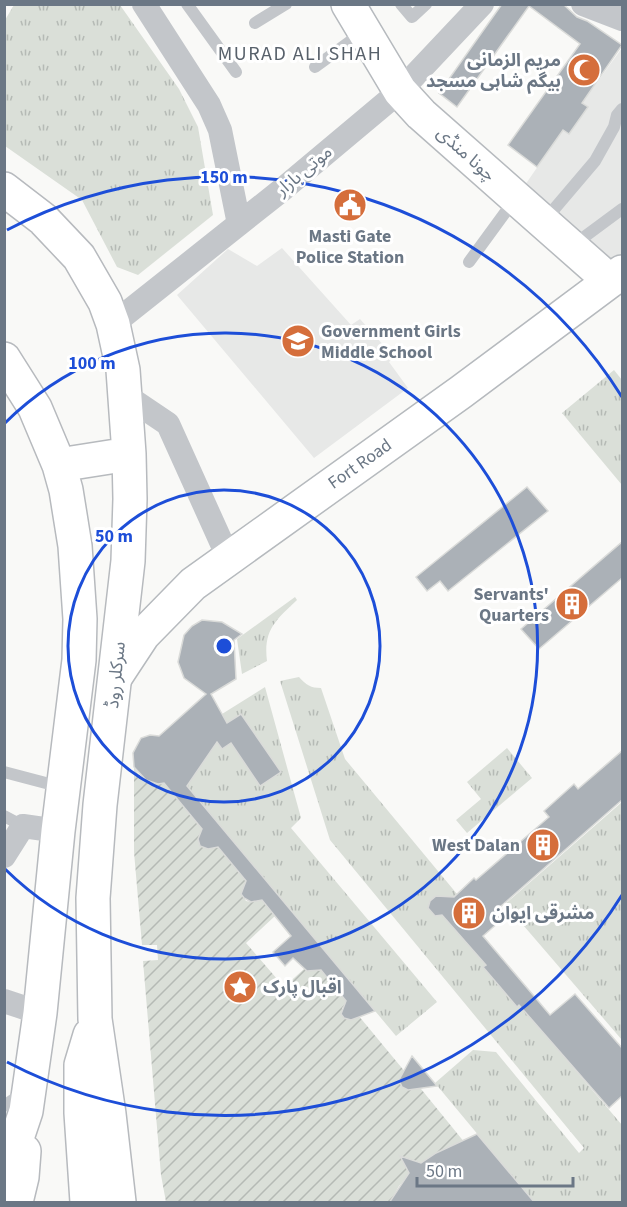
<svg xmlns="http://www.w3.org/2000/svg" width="627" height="1207" viewBox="0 0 627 1207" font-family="'Source Sans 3','Noto Sans Arabic',sans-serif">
<defs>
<pattern id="grass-tufts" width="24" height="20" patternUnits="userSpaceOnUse" patternTransform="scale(1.5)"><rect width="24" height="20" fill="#dadfd8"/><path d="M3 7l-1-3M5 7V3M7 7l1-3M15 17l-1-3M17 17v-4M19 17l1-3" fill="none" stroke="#b5bab5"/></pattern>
<pattern id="garden-furrows" width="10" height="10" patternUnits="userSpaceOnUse" patternTransform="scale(1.5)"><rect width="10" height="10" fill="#dadfd8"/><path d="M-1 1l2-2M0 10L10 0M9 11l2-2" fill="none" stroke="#b5bab5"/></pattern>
</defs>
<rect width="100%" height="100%" fill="#f9f9f7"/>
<path fill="#e7e8e7" d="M 622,48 L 622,272 L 516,198 L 563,130 L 569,134 L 588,107 L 582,103 Z
M 282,248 L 351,325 L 360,319 L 394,357 L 389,362 L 408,388 L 314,458 L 177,295 L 228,249 L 257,266 Z"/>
<path fill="url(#grass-tufts)" d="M 14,5 L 120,5 L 179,89 L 198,127 L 213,215 L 138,275 L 117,267 L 82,200 L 5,146 L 5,20 Z
M 614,370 L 622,380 L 622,485 L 562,413 Z
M 295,597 L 297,600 C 276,620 263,630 267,661 L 242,674 L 237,639 Z
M 299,677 C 306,685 311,688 321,688 L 345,759 L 457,894 L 448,901 L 444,896 L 436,896 L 430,901 L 428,908 L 443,915 L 486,965 L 484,968 L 517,1007 L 520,1005 L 622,1125 L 622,1202 L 534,1202 L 435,1083 L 473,1050 L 496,1052 L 579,1153 L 584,1148 L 330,840 L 280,681 Z
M 265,687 L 301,818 L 291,828 L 437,1002 L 396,1036 L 177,774 L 173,757 L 222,714 Z
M 507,748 L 532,778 L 467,833 L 456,820 L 481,799 L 467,782 Z
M 622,802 L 622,1040 L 505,904 Z"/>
<path fill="url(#garden-furrows)" d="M 134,767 C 140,779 151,785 164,783 L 204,832 L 198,839 L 200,846 L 208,849 L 215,843 L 249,885 L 242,895 L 246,901 L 251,902 L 259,896 L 275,916 L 246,943 L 284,987 L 304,969 L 311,971 L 317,965 L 348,1003 L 342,1008 L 344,1018 L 351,1020 L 358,1015 L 406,1073 L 400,1079 L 402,1087 L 412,1089 L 417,1084 L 465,1143 L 436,1153 L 419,1164 L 413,1160 L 409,1161 L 406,1168 L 410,1173 L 399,1186 L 390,1202 L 166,1202 L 161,1175 L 143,961 L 158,960 L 157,945 L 142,945 L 134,852 Z"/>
<path fill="#abb1b7" stroke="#dadbd9" stroke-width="1.5" d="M 502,4 L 563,4 L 577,17 L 587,21 L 622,45 L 582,103 L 588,107 L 569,134 L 563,130 L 537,167 L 508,145 L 580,44 L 529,6 L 457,107 L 439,93 Z
M 527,487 L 548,511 L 448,591 L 440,581 L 427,591 L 416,577 Z
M 622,542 L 622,578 L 539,649 L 521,629 Z
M 202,620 L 222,622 L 242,634 L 234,640 L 236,679 L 211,694 L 227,723 L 241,714 L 281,772 L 260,786 L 231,743 L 222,749 L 217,742 L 187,786 L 375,1011 L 351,1020 L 344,1018 L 341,1014 L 346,1001 L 321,970 L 307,971 L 293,958 L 285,966 L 273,952 L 291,936 L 262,900 L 251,902 L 244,898 L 241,894 L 246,881 L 218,847 L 208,849 L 200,846 L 198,839 L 202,829 L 164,783 L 158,784 L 146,780 L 134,767 L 133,753 L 141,738 L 150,735 L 159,736 L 206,694 L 184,678 L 178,662 L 184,635 L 192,626 Z
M 622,751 L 622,800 L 500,907 L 507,915 L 483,936 L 550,1015 L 575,994 L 622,1048 L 622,1096 L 609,1108 L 519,1005 L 517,1007 L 483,967 L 486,965 L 442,915 L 435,916 L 428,908 L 430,901 L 436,896 L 454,897 L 474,878 L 476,880 L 549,817 L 544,811 L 574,784 L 578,789 Z
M 412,1056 L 437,1086 L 408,1090 L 402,1087 L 399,1080 Z
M 477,1134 L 535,1203 L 389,1203 L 409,1173 L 400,1156 L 421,1163 L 436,1153 Z"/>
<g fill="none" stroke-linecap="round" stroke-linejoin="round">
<defs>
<path id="secondary" d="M 348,4 L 400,91 L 421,114 L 610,281
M 116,676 L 143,635 L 193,584 L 461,392 L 622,272"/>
<path id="primary" d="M 4,189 L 43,219 L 79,257 L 105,302 L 113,324 L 123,370 L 129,454 L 130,499 L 128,561 L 100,805 L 93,898 L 95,1019 L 109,1114 L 119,1202
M 4,359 L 35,408 L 59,465 L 66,490 L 75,546 L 80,619 L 79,660 L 58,831 L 40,1013 L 26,1111 L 4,1177
M 59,465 L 129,454
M 16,1202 L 22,1177 L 24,1151
M 87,1202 L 81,1113 L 81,1065 L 90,1035"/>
</defs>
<use href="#secondary" stroke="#b6babe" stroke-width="36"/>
<use href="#primary" stroke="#b7babe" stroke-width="36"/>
<path stroke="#c3c6ca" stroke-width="12" d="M 187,4 L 236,72
M 401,4 L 412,17 L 426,4
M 255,23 L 286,4
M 315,67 L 363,32
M 544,221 L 595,161 L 614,127 L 617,115 L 622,109
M 572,246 L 622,209
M 469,262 L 515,199
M 4,772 L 61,787
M 4,816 L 23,826
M 4,1106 L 23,1093"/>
<path stroke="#c3c6ca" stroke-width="24" d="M 144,4 L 209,105 L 220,130 L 239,224
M 583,4 L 622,19
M 113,324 L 283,189 L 400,91 L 482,4
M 125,395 L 168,424 L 228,557
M 4,856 L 23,826 L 58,831
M 4,1001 L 40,1013"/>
<use href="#secondary" stroke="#fff" stroke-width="33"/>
<use href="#primary" stroke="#fff" stroke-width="33"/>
</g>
<g fill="none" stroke="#1d4ed8" stroke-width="3">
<circle cx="224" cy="646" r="156"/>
<path d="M5 423A313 313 0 1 1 5 869"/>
<path d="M622 895A469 469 0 0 1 7 1062M7 230A469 469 0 0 1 622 397"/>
</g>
<defs>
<symbol id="mosque-disc" viewBox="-11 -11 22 22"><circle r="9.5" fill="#d56e3b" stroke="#fff"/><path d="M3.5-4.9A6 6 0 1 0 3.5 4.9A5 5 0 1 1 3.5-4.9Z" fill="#fff"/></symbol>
<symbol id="civic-disc" viewBox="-11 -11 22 22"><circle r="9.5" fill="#d56e3b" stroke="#fff"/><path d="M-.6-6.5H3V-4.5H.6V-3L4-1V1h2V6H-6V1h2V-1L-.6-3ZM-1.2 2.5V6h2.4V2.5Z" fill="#fff"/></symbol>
<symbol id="school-disc" viewBox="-11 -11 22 22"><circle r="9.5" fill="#d56e3b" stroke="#fff"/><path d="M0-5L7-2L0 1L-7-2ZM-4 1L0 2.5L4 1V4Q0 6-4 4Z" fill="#fff"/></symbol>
<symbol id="building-disc" viewBox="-11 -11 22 22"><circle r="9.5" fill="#d56e3b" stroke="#fff"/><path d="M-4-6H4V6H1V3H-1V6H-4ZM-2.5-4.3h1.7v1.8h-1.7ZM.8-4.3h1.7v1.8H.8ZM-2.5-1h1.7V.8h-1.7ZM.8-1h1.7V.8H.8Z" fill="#fff"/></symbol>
<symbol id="sight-disc" viewBox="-11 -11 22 22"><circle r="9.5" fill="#d56e3b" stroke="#fff"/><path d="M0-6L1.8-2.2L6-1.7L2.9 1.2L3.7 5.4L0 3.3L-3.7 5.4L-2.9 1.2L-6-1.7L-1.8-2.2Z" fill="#fff"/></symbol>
</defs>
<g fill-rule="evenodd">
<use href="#mosque-disc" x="565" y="51" width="38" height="38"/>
<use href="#civic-disc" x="331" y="186" width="38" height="38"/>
<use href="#school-disc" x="279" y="322" width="38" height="38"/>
<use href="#building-disc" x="553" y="585" width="38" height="38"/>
<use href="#building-disc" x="524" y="826" width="38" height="38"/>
<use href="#building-disc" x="450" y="894" width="38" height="38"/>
<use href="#sight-disc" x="221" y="968" width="38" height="38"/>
</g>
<g text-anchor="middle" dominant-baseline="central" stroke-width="6" stroke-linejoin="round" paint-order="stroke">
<g font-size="18" font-weight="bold" fill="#6b7785" stroke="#fff" text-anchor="end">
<text x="561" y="60">مریم الزمانی<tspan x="561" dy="21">بیگم شاہی مسجد</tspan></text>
<text x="350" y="236" text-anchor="middle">Masti Gate<tspan x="350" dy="21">Police Station</tspan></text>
<text x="321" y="331" text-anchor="start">Government Girls<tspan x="321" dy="21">Middle School</tspan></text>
<text x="549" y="594">Servants'<tspan x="549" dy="21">Quarters</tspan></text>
<text x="520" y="845">West Dalan</text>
<text x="492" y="913" text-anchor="start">مشرقی ایوان</text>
<text x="263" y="987" text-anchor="start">اقبال پارک</text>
</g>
<g font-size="18" fill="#6b7785" stroke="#fff">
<text transform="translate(466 154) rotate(42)">چونا منڈی</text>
<text transform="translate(304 171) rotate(-40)">موتی بازار</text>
<text transform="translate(360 464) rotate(-35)">Fort Road</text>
<text transform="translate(116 675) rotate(-84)">سرکلر روڈ</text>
</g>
<g font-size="20" letter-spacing="1.5" fill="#58616b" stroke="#fff">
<text x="300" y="54">MURAD ALI SHAH</text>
</g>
</g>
<circle cx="224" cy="646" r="9" fill="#1d4ed8" stroke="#fff" stroke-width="3"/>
<g font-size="18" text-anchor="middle" font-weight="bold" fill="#1d4ed8" stroke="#fff" stroke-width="6" stroke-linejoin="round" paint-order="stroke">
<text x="224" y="183">150 m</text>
<text x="92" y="369">100 m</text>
<text x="114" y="542">50 m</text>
</g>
<rect width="627" height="1207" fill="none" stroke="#6b7785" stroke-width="12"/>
<path d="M417 1177v9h156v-9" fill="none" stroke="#6b7785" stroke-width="3"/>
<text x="426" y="1177" font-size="18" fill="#6b7785" stroke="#ffffff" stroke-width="4.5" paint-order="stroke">50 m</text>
</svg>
